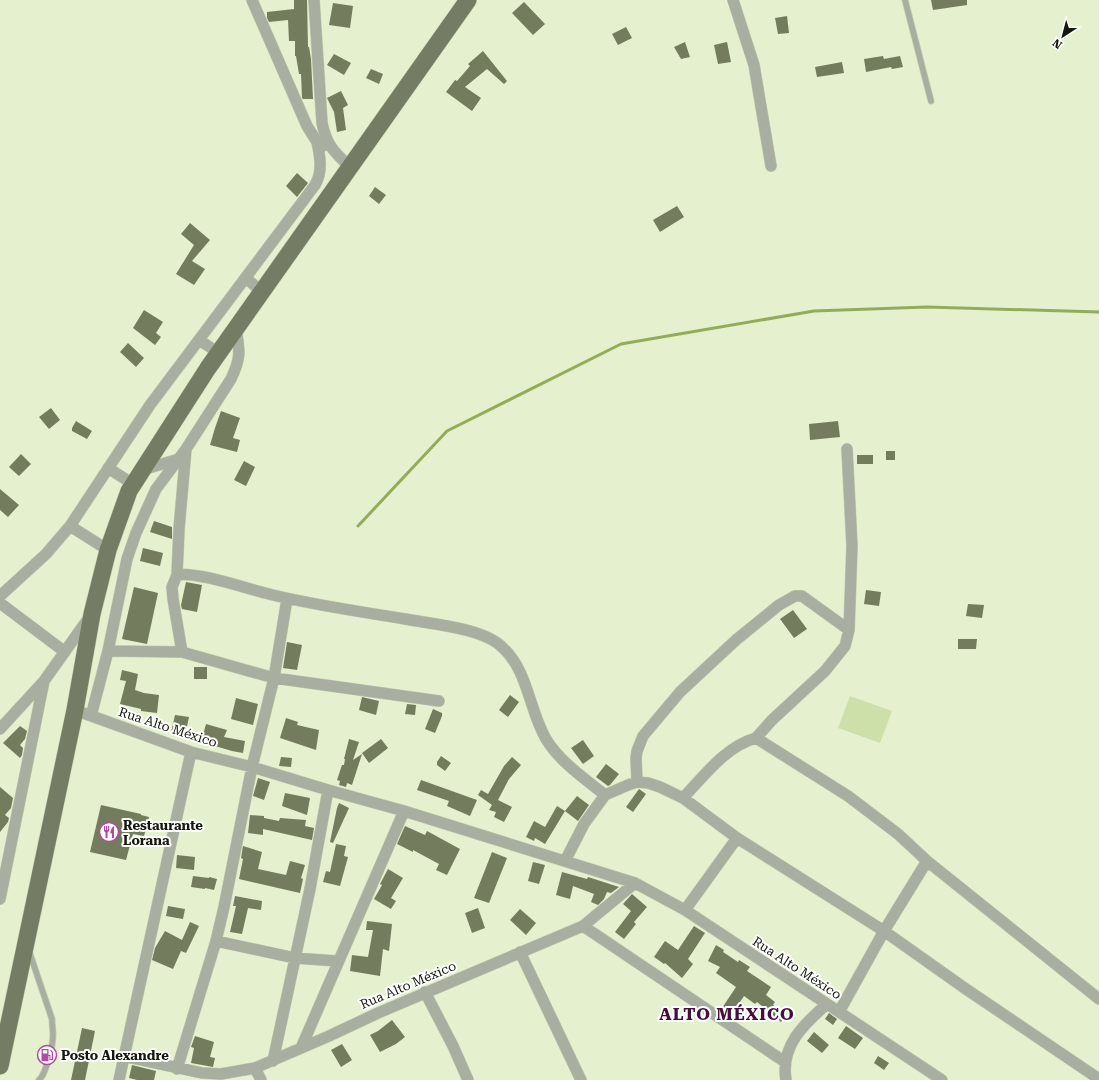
<svg xmlns="http://www.w3.org/2000/svg" width="1099" height="1080" viewBox="0 0 1099 1080" font-family="'Roboto Serif',serif">
<rect width="100%" height="100%" fill="#e4f0ce"/>
<path fill="#cee0aa" d="M 850,696 L 892,711 L 880,743 L 838,728 Z"/>
<g fill="none" stroke-linecap="round" stroke-linejoin="round">
<path stroke="#93ac58" stroke-width="3" d="M 358,526 L 447,431 L 621,344 L 814,311 L 927,307 L 1099,312"/>
</g>
<path fill="#737d5e" d="M 294,0 L 307,0 L 308,47 L 309,47 L 311,59 L 313,99 L 303,99 L 302,98 L 301,74 L 299,74 L 296,56 L 295,56 L 295,41 L 289,41 L 288,20 L 269,22 L 267,18 L 267,12 L 294,9 Z
M 931,0 L 967,0 L 967,5 L 933,10 Z
M 524,2 L 545,24 L 533,35 L 512,13 Z
M 333,3 L 353,6 L 350,28 L 329,25 Z
M 787,16 L 789,33 L 778,34 L 775,18 Z
M 626,27 L 632,38 L 618,45 L 612,34 Z
M 685,42 L 690,57 L 681,59 L 674,47 Z
M 727,42 L 731,62 L 718,64 L 714,45 Z
M 483,51 L 507,81 L 504,84 L 487,69 L 465,87 L 481,98 L 472,111 L 446,92 L 455,80 L 457,81 L 470,66 L 468,64 Z
M 334,54 L 351,63 L 344,75 L 327,65 Z
M 883,56 L 884,59 L 900,56 L 903,67 L 892,69 L 891,67 L 866,72 L 864,59 Z
M 842,62 L 844,73 L 817,77 L 815,67 Z
M 371,69 L 383,74 L 379,84 L 366,78 Z
M 341,91 L 348,105 L 343,108 L 346,130 L 337,132 L 334,112 L 327,98 Z
M 297,173 L 308,183 L 297,197 L 286,186 Z
M 375,187 L 386,195 L 379,204 L 369,196 Z
M 677,206 L 684,217 L 660,232 L 653,220 Z
M 190,223 L 210,240 L 192,261 L 205,269 L 194,285 L 176,274 L 194,245 L 181,234 Z
M 144,310 L 163,322 L 156,333 L 161,337 L 155,345 L 133,328 Z
M 128,343 L 144,358 L 136,367 L 120,352 Z
M 51,408 L 60,420 L 49,429 L 39,417 Z
M 221,411 L 240,418 L 233,438 L 240,440 L 237,452 L 210,445 L 215,428 Z
M 76,421 L 92,431 L 87,439 L 72,431 L 72,428 Z
M 838,421 L 840,437 L 810,440 L 809,424 Z
M 886,451 L 895,451 L 895,460 L 886,460 Z
M 21,454 L 31,464 L 19,476 L 9,467 Z
M 857,455 L 873,455 L 873,464 L 857,464 Z
M 244,461 L 255,467 L 246,486 L 234,480 Z
M 0,489 L 19,505 L 8,517 L 0,510 Z
M 154,521 L 172,527 L 172,539 L 150,532 Z
M 143,548 L 163,553 L 160,566 L 140,561 Z
M 186,582 L 202,585 L 197,612 L 182,609 L 181,605 Z
M 134,587 L 158,593 L 147,644 L 122,639 Z
M 866,590 L 881,592 L 879,606 L 864,604 Z
M 968,604 L 984,605 L 982,618 L 966,616 Z
M 793,610 L 807,629 L 794,638 L 780,619 Z
M 958,639 L 977,639 L 976,649 L 958,649 Z
M 287,642 L 302,645 L 297,670 L 283,668 Z
M 194,667 L 207,667 L 207,679 L 194,679 Z
M 122,670 L 138,674 L 135,690 L 144,693 L 159,695 L 157,713 L 141,711 L 141,709 L 120,704 L 126,681 L 120,680 Z
M 510,695 L 519,702 L 508,717 L 499,710 Z
M 362,697 L 379,701 L 376,715 L 359,710 Z
M 236,698 L 258,704 L 253,725 L 231,719 Z
M 407,704 L 416,705 L 415,715 L 405,714 Z
M 433,709 L 442,713 L 442,716 L 435,733 L 425,729 Z
M 175,715 L 189,717 L 185,736 L 171,733 Z
M 286,718 L 298,722 L 297,725 L 319,730 L 316,750 L 280,738 Z
M 206,724 L 227,730 L 224,737 L 245,741 L 243,753 L 232,751 L 201,742 Z
M 20,726 L 27,731 L 25,739 L 20,745 L 23,748 L 22,755 L 20,758 L 3,743 Z
M 349,739 L 359,742 L 353,760 L 362,754 L 352,785 L 347,783 L 346,787 L 339,785 L 340,781 L 337,780 L 342,765 L 344,765 L 345,759 L 344,759 Z
M 381,739 L 388,748 L 369,763 L 362,753 Z
M 583,740 L 594,756 L 583,764 L 571,748 Z
M 441,756 L 451,763 L 445,771 L 437,765 L 437,762 Z
M 281,757 L 292,758 L 291,767 L 279,766 Z
M 512,757 L 521,765 L 509,779 L 498,800 L 512,807 L 504,822 L 494,817 L 496,812 L 489,810 L 492,805 L 478,795 L 481,790 L 488,794 L 504,766 Z
M 606,764 L 619,774 L 610,785 L 608,786 L 596,777 Z
M 258,778 L 270,782 L 264,800 L 253,796 Z
M 421,780 L 477,800 L 470,816 L 447,806 L 449,801 L 417,790 Z
M 0,787 L 13,798 L 11,808 L 5,815 L 9,818 L 8,822 L 0,832 Z
M 639,789 L 646,794 L 633,812 L 626,807 Z
M 285,793 L 310,798 L 307,815 L 282,806 Z
M 577,796 L 589,805 L 578,821 L 565,811 Z
M 339,803 L 349,808 L 333,843 L 330,842 L 337,808 Z
M 101,805 L 141,814 L 141,815 L 149,817 L 144,836 L 133,834 L 126,860 L 90,852 Z
M 557,806 L 565,811 L 545,844 L 535,838 L 534,841 L 526,837 L 534,821 L 545,827 Z
M 250,815 L 264,816 L 264,818 L 279,821 L 280,818 L 306,820 L 305,826 L 314,828 L 312,840 L 263,829 L 263,835 L 248,833 Z
M 405,826 L 425,835 L 427,831 L 460,849 L 447,875 L 436,870 L 439,864 L 413,850 L 413,852 L 397,844 Z
M 336,844 L 346,846 L 344,856 L 348,857 L 340,886 L 323,882 L 326,871 L 330,872 Z
M 243,846 L 262,852 L 258,869 L 286,875 L 290,861 L 305,865 L 301,878 L 303,879 L 300,893 L 239,879 L 243,859 L 241,858 Z
M 492,852 L 507,858 L 489,903 L 474,898 Z
M 177,855 L 195,857 L 194,870 L 176,868 Z
M 533,862 L 545,865 L 539,884 L 528,881 Z
M 388,869 L 403,878 L 391,898 L 396,901 L 391,909 L 374,899 L 382,885 L 380,884 Z
M 562,872 L 587,879 L 588,877 L 619,887 L 611,893 L 607,892 L 604,899 L 598,905 L 591,902 L 594,894 L 573,886 L 570,899 L 556,895 Z
M 193,876 L 209,878 L 209,877 L 217,879 L 214,890 L 205,888 L 205,889 L 191,887 Z
M 632,894 L 647,907 L 634,922 L 636,924 L 624,939 L 615,932 L 631,911 L 623,904 Z
M 235,896 L 262,901 L 261,910 L 248,908 L 242,934 L 230,932 L 236,906 L 233,906 Z
M 168,906 L 185,909 L 183,919 L 166,916 Z
M 478,908 L 485,928 L 472,933 L 465,913 Z
M 520,909 L 536,923 L 526,935 L 510,920 Z
M 367,921 L 392,924 L 389,951 L 383,949 L 380,976 L 350,971 L 352,955 L 368,957 L 373,930 L 366,930 Z
M 190,922 L 199,926 L 186,953 L 181,951 L 173,969 L 152,960 L 155,948 L 165,931 L 182,940 Z
M 694,926 L 705,933 L 688,959 L 693,964 L 682,978 L 665,963 L 664,964 L 654,957 L 665,941 L 678,950 Z
M 716,945 L 724,950 L 723,952 L 738,962 L 739,960 L 750,967 L 747,971 L 771,987 L 766,995 L 775,1002 L 773,1005 L 786,1015 L 781,1022 L 757,1002 L 755,1004 L 744,996 L 736,1008 L 734,1006 L 729,1012 L 722,1008 L 736,987 L 716,973 L 720,967 L 708,961 Z
M 829,1013 L 837,1019 L 833,1025 L 825,1019 Z
M 392,1020 L 405,1037 L 396,1044 L 380,1052 L 370,1035 L 378,1031 Z
M 846,1026 L 863,1038 L 855,1049 L 838,1038 Z
M 82,1028 L 95,1031 L 85,1080 L 71,1080 Z
M 814,1032 L 829,1045 L 822,1053 L 807,1041 Z
M 195,1036 L 214,1042 L 210,1057 L 215,1058 L 213,1067 L 191,1063 L 194,1048 L 191,1047 Z
M 342,1044 L 352,1060 L 341,1067 L 331,1050 Z
M 878,1056 L 889,1063 L 884,1070 L 874,1063 Z
M 132,1065 L 156,1071 L 154,1080 L 137,1080 L 129,1078 Z"/>
<g fill="none" stroke-linecap="round" stroke-linejoin="round">
<defs>
<path id="lane" d="M 905,0 L 931,101
M 29,951 L 52,1019 C 52,1025 53,1030 53,1035 C 53,1045 46,1074 39,1080"/>
<path id="street" d="M 252,0 L 307,126 L 317,142 L 323,146
M 314,0 L 322,123 C 327,146 334,152 350,167
M 733,0 L 754,65 L 771,166
M 246,278 L 262,292
M 199,340 L 219,353
M 108,468 L 133,484
M 142,470 L 179,459
M 70,526 L 150,405 L 315,185 C 323,172 320,156 317,142
M 177,575 L 179,529 L 186,449
M 0,596 L 46,554 L 70,526 L 108,550
M 0,603 L 65,652
M 108,651 L 182,652 L 274,678 L 439,701
M 182,652 L 173,599 L 172,587 L 177,575 C 195,571 245,588 265,593 C 311,605 358,611 405,619 C 431,624 483,628 502,647 C 528,670 529,710 546,739 C 560,762 584,778 605,795
M 75,710 L 191,752 L 252,767 L 328,790 L 404,811 L 635,883 L 685,910 L 942,1080
M 91,716 L 108,651 L 127,559 L 136,533 L 156,489 L 186,449 L 231,379 C 241,358 240,351 236,329
M 0,729 L 44,681 L 88,619
M 756,738 L 772,720 L 825,671 L 845,646 L 849,630 L 852,546 L 847,449
M 637,782 L 636,758 L 637,751 L 643,736 L 680,692 L 736,640 L 779,605 L 795,596 L 802,596 L 849,630
M 683,798 C 704,776 726,746 756,738 L 848,796 L 898,834 L 927,861 L 1099,999
M 565,861 L 584,824 L 605,795 L 628,785 L 637,782 L 648,783 L 660,787 L 683,798 L 737,838 L 884,931 L 963,987 L 1099,1079
M 0,899 L 44,681
M 685,910 L 737,838
M 583,926 L 785,1062
M 216,941 L 295,958 L 337,961
M 520,952 L 581,1080
M 425,992 L 453,1046 L 468,1080
M 839,1012 L 884,931 L 927,861
M 301,1048 L 404,811
M 123,1056 L 202,1073 L 221,1074 L 255,1068 L 329,1036 L 378,1013 L 583,926 L 635,883
M 273,1061 L 310,889 L 328,790
M 255,1068 L 261,1080
M 177,1069 L 216,941 L 224,907 L 252,767 L 274,678 L 287,599
M 119,1080 L 191,752
M 786,1080 C 780,1046 804,1024 827,1004"/>
<path id="primary" d="M 0,1066 L 75,710 L 92,614 L 108,550 L 129,491 L 208,368 L 468,0"/>
</defs>
<use href="#lane" stroke="#c3cdaf" stroke-width="7"/>
<use href="#street" stroke="#c3cdaf" stroke-width="12"/>
<use href="#primary" stroke="#c3cdaf" stroke-width="18"/>
<use href="#lane" stroke="#a9afa0" stroke-width="5.5"/>
<use href="#street" stroke="#a9afa0" stroke-width="11"/>
<use href="#primary" stroke="#747c63" stroke-width="17"/>
</g>
<defs>
<symbol id="restaurant-ring" viewBox="-11 -11 22 22"><circle r="9.5" fill="#fff" stroke="#b548a7" stroke-width="1.5"/><path d="M-5-6h1v4h1v-4h1v4h1v-4h1v5L-1.5 .5V6h-2V.5L-5-1ZM5-6V6H3V1.5H1.5Q1.5-4 5-6Z" fill="#b548a7"/></symbol>
<symbol id="fuel-ring" viewBox="-11 -11 22 22"><circle r="9.5" fill="#fff" stroke="#b548a7" stroke-width="1.5"/><path d="M-5.5-6h7V0h2V4h1.3V-2.5L3-4.5l.8-.8L6-3V5H2.5V1h-1V6h-7ZM-4.2-4.7v3.2H.2V-4.7Z" fill="#b548a7"/></symbol>
</defs>
<g fill-rule="evenodd">
<use href="#restaurant-ring" x="98" y="821" width="22" height="22"/>
<use href="#fuel-ring" x="36" y="1044" width="22" height="22"/>
</g>
<g text-anchor="middle" dominant-baseline="central" stroke-width="4" stroke-linejoin="round" paint-order="stroke">
<g font-size="13" fill="#15180c" stroke="#fff">
<text transform="translate(168 727) rotate(18)">Rua Alto México</text>
<text transform="translate(797 968) rotate(33)">Rua Alto México</text>
<text transform="translate(408 985) rotate(-23)">Rua Alto México</text>
</g>
<g font-size="13" font-weight="bold" fill="#15180c" stroke="#fff" text-anchor="start">
<text x="123" y="825">Restaurante<tspan x="123" dy="15">Lorana</tspan></text>
<text x="61" y="1055">Posto Alexandre</text>
</g>
<g font-size="17" font-weight="bold" letter-spacing="1" fill="#45103e" stroke="#fff">
<text x="727" y="1014">ALTO MÉXICO</text>
</g>
</g>
<g transform="translate(1063 36) rotate(216)" stroke="#ffffff" stroke-width="3" paint-order="stroke">
<path d="M0-3L7 15L0 10L-7 15Z" fill="#15180c"/>
<text y="-6" font-size="11" font-weight="bold" text-anchor="middle" fill="#15180c">N</text>
</g>
</svg>
